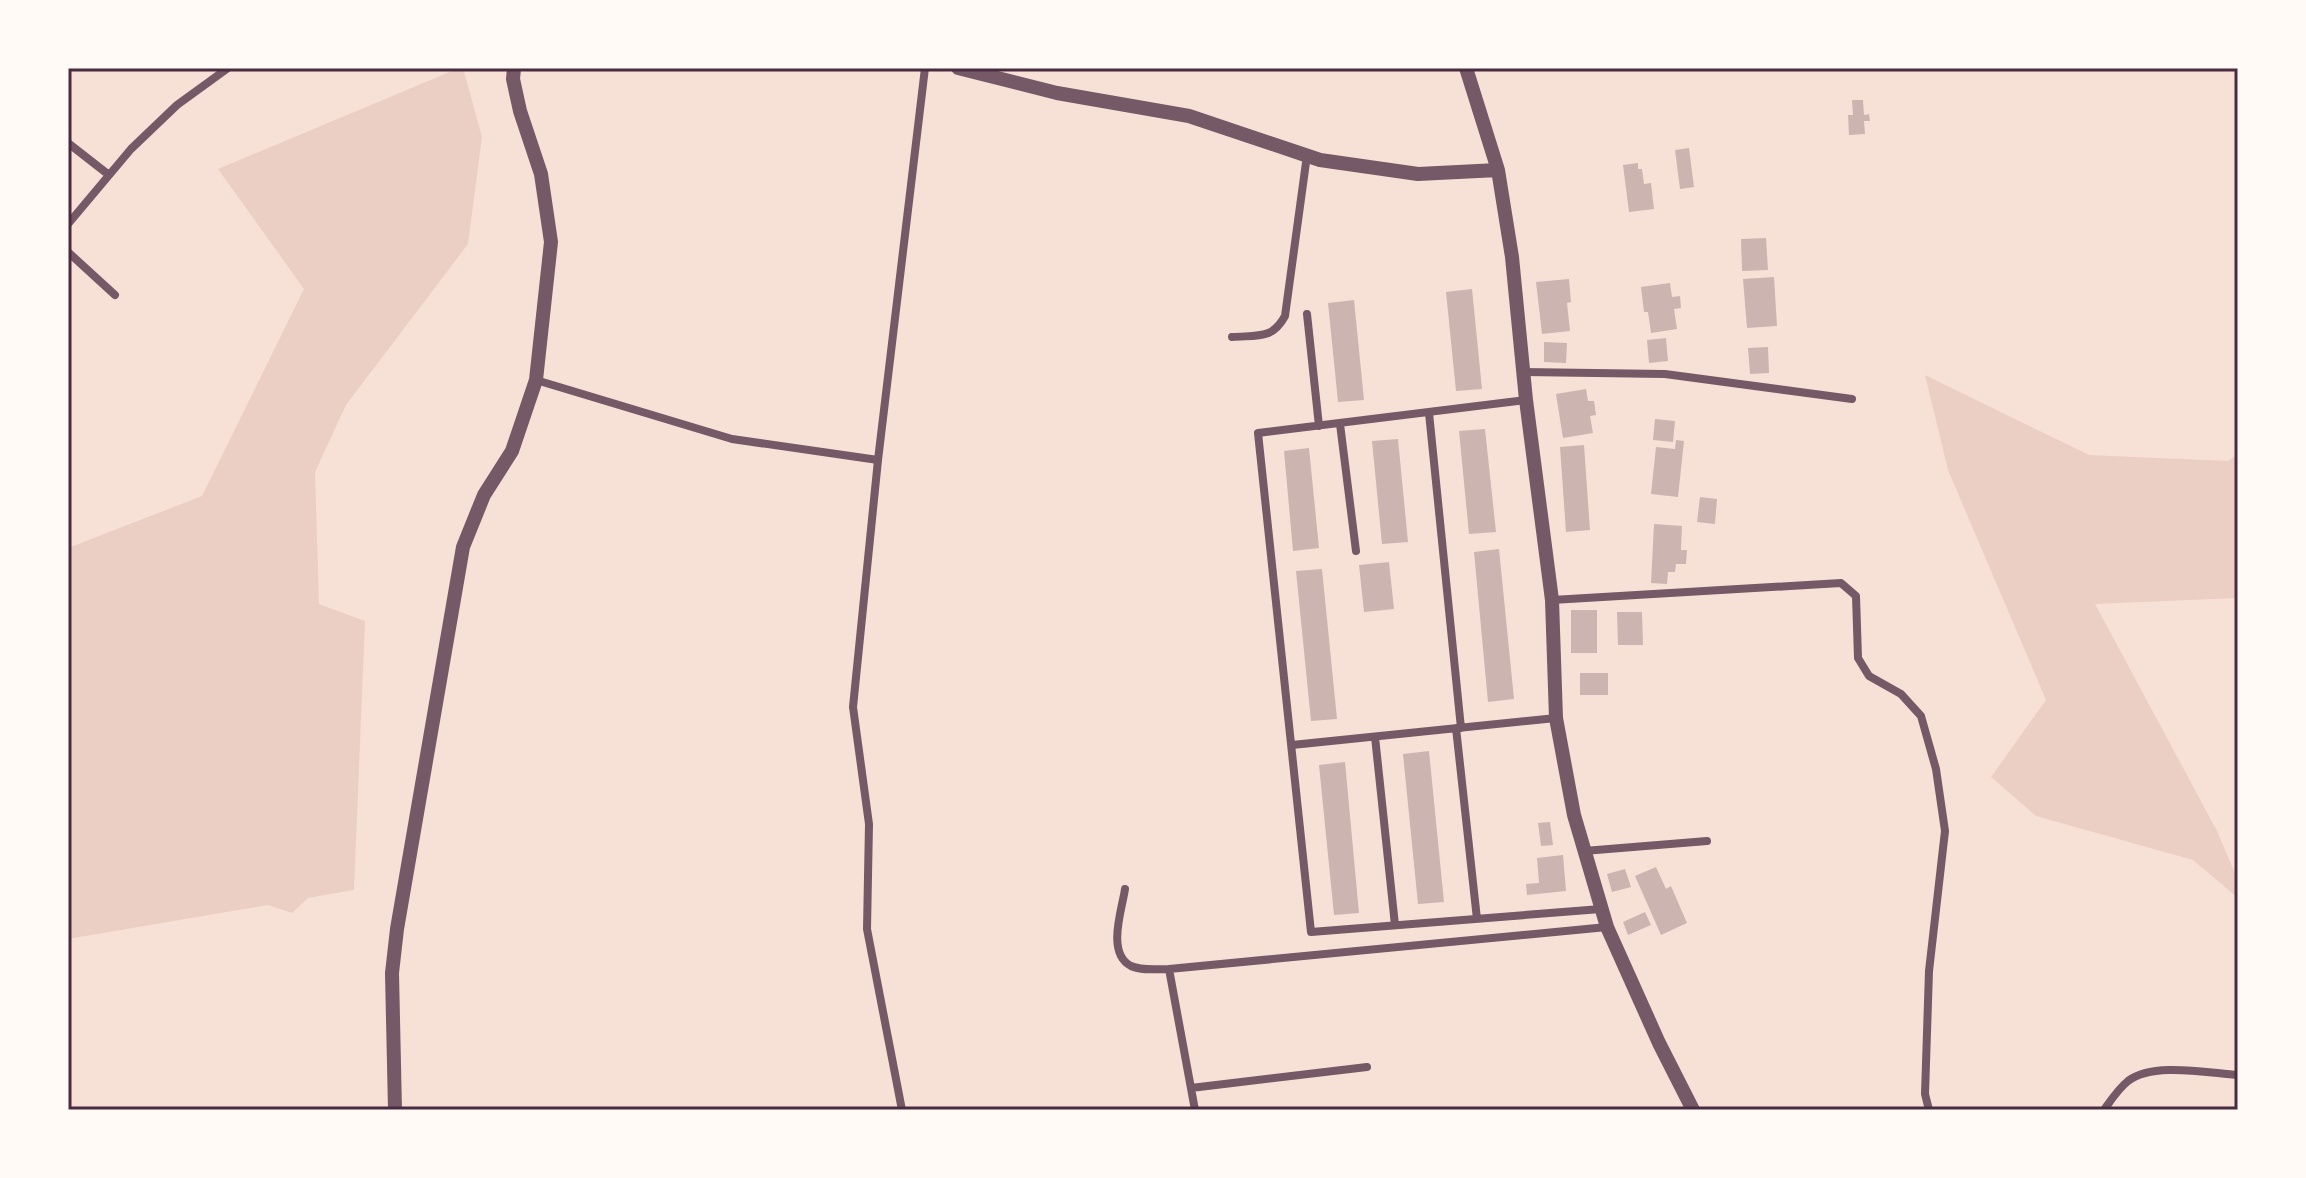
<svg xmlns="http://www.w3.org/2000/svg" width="2306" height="1178" viewBox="0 0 2306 1178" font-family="'Roboto Serif',serif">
<rect width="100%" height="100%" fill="#f7e1d7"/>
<path fill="#ebcfc5" d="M 459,68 L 463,68 L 482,137 L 468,244 L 346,405 L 315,472 L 319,604 L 365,621 L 354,890 L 308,898 L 292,913 L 268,905 L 68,939 L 68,548 L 202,496 L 304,289 L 218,169 Z
M 1925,375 L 2089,455 L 2228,461 L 2238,454 L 2238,598 L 2095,604 L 2217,831 L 2238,880 L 2238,898 L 2193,860 L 2036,816 L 1991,777 L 2046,700 L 1948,470 Z"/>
<path fill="#ccb4b1" d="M 1852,100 L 1863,100 L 1864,115 L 1869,114 L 1870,121 L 1864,121 L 1865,134 L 1849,135 L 1848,115 L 1853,115 Z
M 1689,148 L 1694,187 L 1680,189 L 1675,150 Z
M 1638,163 L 1638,169 L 1642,169 L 1644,184 L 1651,183 L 1654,209 L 1629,212 L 1623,165 Z
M 1766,238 L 1768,270 L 1742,271 L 1741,239 Z
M 1774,277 L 1777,326 L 1747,328 L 1743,279 Z
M 1569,279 L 1571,302 L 1567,303 L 1570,331 L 1542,334 L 1536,282 Z
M 1670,283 L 1672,297 L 1680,296 L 1681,308 L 1674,309 L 1677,329 L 1651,333 L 1648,312 L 1644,312 L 1641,287 Z
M 1472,289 L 1482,389 L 1456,391 L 1446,292 Z
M 1354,300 L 1364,400 L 1338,402 L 1328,303 Z
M 1666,338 L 1668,361 L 1649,363 L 1647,340 Z
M 1544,342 L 1567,343 L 1566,363 L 1544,362 Z
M 1768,347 L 1769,373 L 1750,374 L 1748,348 Z
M 1586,389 L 1588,401 L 1594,401 L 1596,415 L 1590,416 L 1593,433 L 1563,438 L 1556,394 Z
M 1655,419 L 1675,421 L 1673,442 L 1653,440 Z
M 1485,429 L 1496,532 L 1469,534 L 1459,431 Z
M 1398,439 L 1408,542 L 1382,544 L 1372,441 Z
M 1676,440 L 1684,441 L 1678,497 L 1651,494 L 1656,447 L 1675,449 Z
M 1584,445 L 1590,530 L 1566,532 L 1560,447 Z
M 1309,448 L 1319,548 L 1293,551 L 1284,451 Z
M 1700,497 L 1717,499 L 1715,524 L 1697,522 Z
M 1654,524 L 1682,526 L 1681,550 L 1687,550 L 1686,564 L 1676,564 L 1675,572 L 1668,572 L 1667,584 L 1651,583 Z
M 1499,549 L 1514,699 L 1488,702 L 1474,552 Z
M 1389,562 L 1394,609 L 1364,612 L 1359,565 Z
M 1322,569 L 1337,719 L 1311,721 L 1296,571 Z
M 1571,610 L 1597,610 L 1597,653 L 1571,653 Z
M 1617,612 L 1642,612 L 1643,645 L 1618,645 Z
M 1580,673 L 1608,673 L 1608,695 L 1580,695 Z
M 1429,751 L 1444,902 L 1418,904 L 1403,754 Z
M 1345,762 L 1359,913 L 1334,915 L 1319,765 Z
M 1550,822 L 1553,845 L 1541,846 L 1538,823 Z
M 1563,855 L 1566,891 L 1527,895 L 1526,884 L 1539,883 L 1537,858 Z
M 1656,867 L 1666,889 L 1671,886 L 1687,923 L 1661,935 L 1635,876 Z
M 1625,869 L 1631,887 L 1612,892 L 1607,874 Z
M 1645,912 L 1651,925 L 1628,935 L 1623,922 Z"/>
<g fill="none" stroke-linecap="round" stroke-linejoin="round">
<path stroke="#755966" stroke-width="8" d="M 68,143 L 109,175
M 68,224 L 131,149 L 177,105 L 228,68
M 68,252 L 115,295
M 1307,314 L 1319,426
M 1232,337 C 1257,335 1272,340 1285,316 L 1307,155
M 1523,372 L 1665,374 L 1852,399
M 536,380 L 732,439 L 878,460
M 1526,400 L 1258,433 L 1311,932 L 1601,909
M 1429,413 L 1461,728
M 1340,424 L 1356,551
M 1552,600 L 1841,583 L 1856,596 L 1858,658 L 1869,676 L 1901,694 L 1921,716 L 1936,769 L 1945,831 L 1929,971 L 1925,1094 L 1929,1110
M 1456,728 L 1477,919
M 1375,737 L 1395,925
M 1292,745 L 1556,718
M 1584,851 L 1707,841
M 1125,889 C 1122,910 1106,953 1131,966 C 1142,971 1157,969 1169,969
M 1191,1088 L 1367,1067
M 902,1110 L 867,929 L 869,824 L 853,707 L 878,460 L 925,68
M 1195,1110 L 1169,969 L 1607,927
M 2104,1110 C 2111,1100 2118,1089 2128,1081 C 2153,1062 2207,1073 2238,1075"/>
<path stroke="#755966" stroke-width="14" d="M 958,68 L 1057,93 L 1189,116 L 1320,160 L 1418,174 L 1498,170
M 1466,68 L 1498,170 L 1512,257 L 1526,400 L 1552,600 L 1556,718 L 1574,815 L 1607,927 L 1659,1043 L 1693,1110
M 395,1110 L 392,973 L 397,929 L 463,547 L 484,495 L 512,451 L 536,380 L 551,242 L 541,174 L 520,111 L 513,79 L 514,68"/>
</g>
<rect width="2306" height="1178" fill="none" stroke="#fffaf5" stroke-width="140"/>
<rect x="70" y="70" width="2166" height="1038" fill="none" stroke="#4a2c40" stroke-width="3"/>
</svg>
